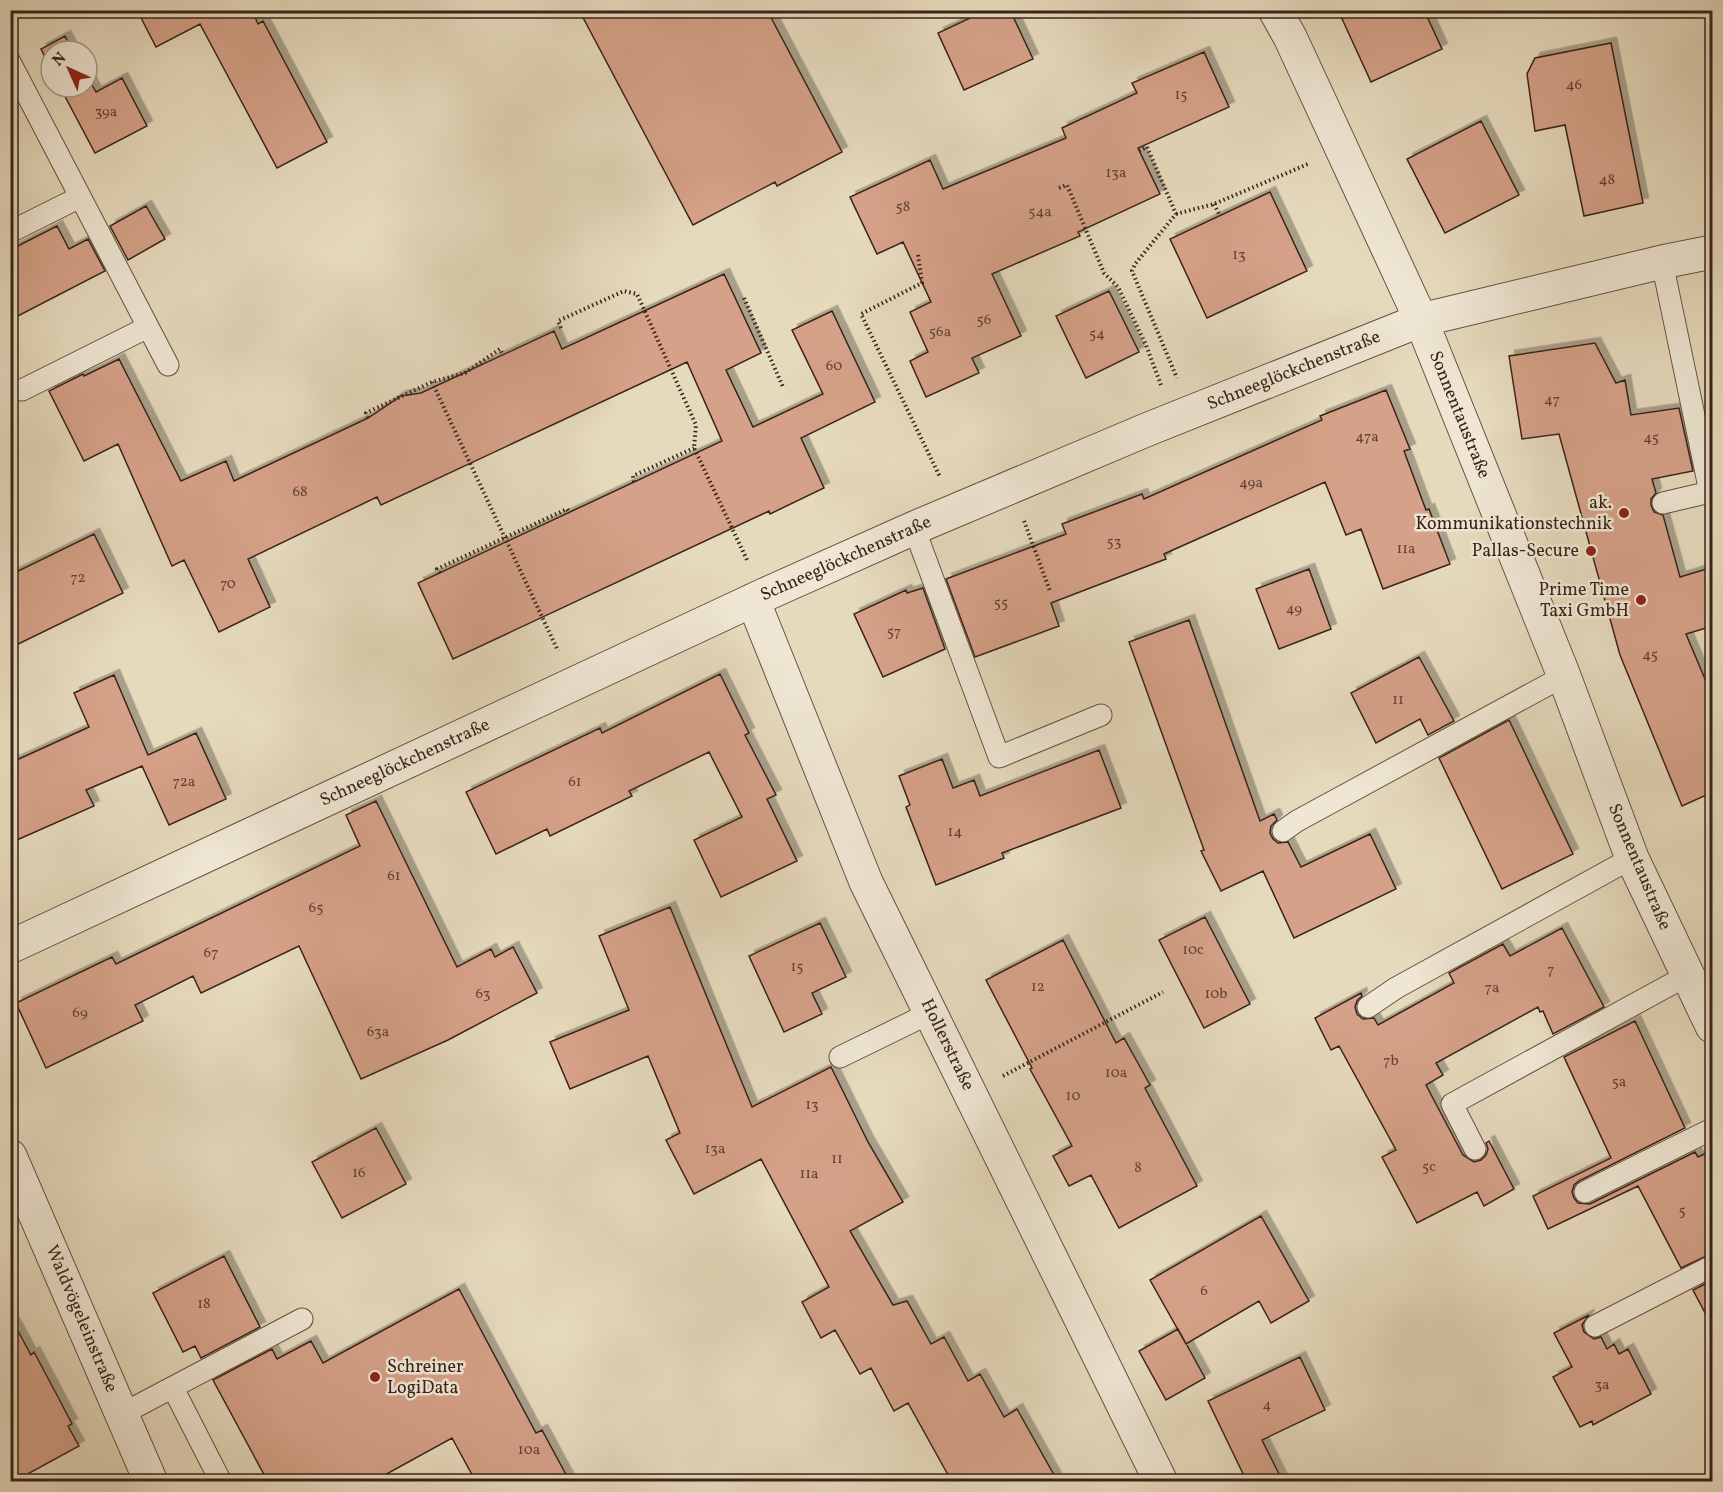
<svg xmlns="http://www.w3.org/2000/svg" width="1723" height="1492" viewBox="0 0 1723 1492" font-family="Vollkorn,serif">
<defs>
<filter id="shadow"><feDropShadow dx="5.5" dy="-5.5" stdDeviation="0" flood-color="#0004"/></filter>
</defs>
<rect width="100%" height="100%" fill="#e6dabd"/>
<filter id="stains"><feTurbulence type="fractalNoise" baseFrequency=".00333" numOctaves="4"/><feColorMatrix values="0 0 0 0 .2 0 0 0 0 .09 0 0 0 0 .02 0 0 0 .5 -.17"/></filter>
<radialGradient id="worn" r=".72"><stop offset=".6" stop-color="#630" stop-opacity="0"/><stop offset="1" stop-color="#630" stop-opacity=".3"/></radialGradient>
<path fill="#d5a188" stroke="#3a231a" stroke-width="1.5" filter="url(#shadow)" d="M 137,10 L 252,10 L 258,24 L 263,21 L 327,142 L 277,168 L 200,24 L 156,47 Z
M 579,10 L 767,10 L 842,152 L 777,186 L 775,182 L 693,225 Z
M 987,10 L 1010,10 L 1033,59 L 964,90 L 938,33 Z
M 1338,10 L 1424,10 L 1442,49 L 1371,82 Z
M 65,36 L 73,51 L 51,51 L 51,69 L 41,49 Z
M 1611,43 L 1643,203 L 1584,216 L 1565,125 L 1535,131 L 1527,74 L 1535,58 Z
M 1204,52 L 1229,107 L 1138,148 L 1160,194 L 1078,232 L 1080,236 L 992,274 L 1021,336 L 972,358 L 979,373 L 926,397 L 910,361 L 928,352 L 910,312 L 931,302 L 903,242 L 877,254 L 850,197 L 930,160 L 943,189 L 1066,138 L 1062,128 L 1137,93 L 1132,83 Z
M 87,76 L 96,92 L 122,78 L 147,126 L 95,153 L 60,87 L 87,87 Z
M 1481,121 L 1519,195 L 1445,233 L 1407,159 Z
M 1270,192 L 1307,271 L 1207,318 L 1170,239 Z
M 146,206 L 165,239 L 128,260 L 110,226 Z
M 57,226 L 69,249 L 88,239 L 105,271 L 10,320 L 10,250 Z
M 724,274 L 761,353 L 726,370 L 753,427 L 823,394 L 792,330 L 832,311 L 875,402 L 801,438 L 824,488 L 770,514 L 769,511 L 453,659 L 418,583 L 722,441 L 687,362 L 381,505 L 377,497 L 248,559 L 270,607 L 219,632 L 184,560 L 172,566 L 118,444 L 84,461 L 49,391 L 83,374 L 84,376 L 119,359 L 181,481 L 226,461 L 234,481 L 368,418 L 401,396 L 421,393 L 554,331 L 562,349 Z
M 1109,291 L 1139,352 L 1086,378 L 1056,316 Z
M 1595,343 L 1616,383 L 1625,380 L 1631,415 L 1679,408 L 1693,471 L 1652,479 L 1656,493 L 1651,499 L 1651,505 L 1654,512 L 1663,515 L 1680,577 L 1713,567 L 1713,626 L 1686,634 L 1713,698 L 1713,792 L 1682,806 L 1620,655 L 1559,434 L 1522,439 L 1509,356 Z
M 1386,390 L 1410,449 L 1404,451 L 1426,510 L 1429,509 L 1450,564 L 1383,589 L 1361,529 L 1346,535 L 1325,482 L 1164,554 L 1166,559 L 1051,603 L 1059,626 L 975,657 L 946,579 L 1066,534 L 1062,524 L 1142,494 L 1144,499 L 1322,420 L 1320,416 Z
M 94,534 L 123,593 L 10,648 L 10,575 Z
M 1309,569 L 1331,629 L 1279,649 L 1256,589 Z
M 923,588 L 945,649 L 883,677 L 854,614 L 906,590 L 907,593 Z
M 1189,620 L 1260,821 L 1274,814 L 1277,820 L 1271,826 L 1270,833 L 1273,839 L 1278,843 L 1288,842 L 1301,867 L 1370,834 L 1396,889 L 1294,938 L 1263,871 L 1221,891 L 1201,851 L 1204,850 L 1129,642 Z
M 1419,657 L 1454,721 L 1428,735 L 1420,719 L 1376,743 L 1351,693 Z
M 720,674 L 749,733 L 745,735 L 776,795 L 767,799 L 797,861 L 721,897 L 694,840 L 742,817 L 709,752 L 629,791 L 632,796 L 550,836 L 547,829 L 496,854 L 466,792 L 600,728 L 602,733 Z
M 114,675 L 148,755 L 196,733 L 226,799 L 169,825 L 142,766 L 86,790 L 94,806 L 10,843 L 10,763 L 89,727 L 74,693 Z
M 1509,720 L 1573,854 L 1502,889 L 1439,758 Z
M 1099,750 L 1121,808 L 1002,853 L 1004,858 L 936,885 L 906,807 L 910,805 L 899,776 L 942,759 L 953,788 L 974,780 L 980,796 Z
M 376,801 L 457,967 L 491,949 L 495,957 L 513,947 L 537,993 L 448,1040 L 361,1079 L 299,946 L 201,993 L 193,976 L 135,1005 L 143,1021 L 46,1068 L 16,1003 L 112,957 L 116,964 L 360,846 L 346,815 Z
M 670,907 L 752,1107 L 831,1067 L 868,1142 L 903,1202 L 850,1231 L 893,1305 L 907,1301 L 931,1344 L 944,1337 L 968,1381 L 980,1374 L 1004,1417 L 1017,1409 L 1058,1482 L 952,1482 L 908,1403 L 894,1411 L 871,1368 L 860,1374 L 835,1330 L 821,1338 L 802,1302 L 829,1287 L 761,1159 L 694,1194 L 666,1140 L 680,1133 L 648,1056 L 570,1089 L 550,1042 L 629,1010 L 599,936 Z
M 1205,917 L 1250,1004 L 1204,1028 L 1159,940 Z
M 820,923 L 846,977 L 812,993 L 822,1014 L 784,1032 L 749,956 Z
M 1562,928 L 1604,1007 L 1553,1034 L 1543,1011 L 1540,1012 L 1538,1007 L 1436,1063 L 1443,1075 L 1426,1085 L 1463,1155 L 1474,1162 L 1481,1160 L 1486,1155 L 1488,1149 L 1486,1143 L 1489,1141 L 1514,1189 L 1484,1206 L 1477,1192 L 1417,1223 L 1382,1157 L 1396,1150 L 1339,1046 L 1331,1050 L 1315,1018 L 1361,993 L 1362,996 L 1357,1001 L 1355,1007 L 1357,1014 L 1363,1019 L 1374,1018 L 1378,1025 L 1454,983 L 1449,973 L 1503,944 L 1510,956 Z
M 1063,940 L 1116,1043 L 1124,1038 L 1150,1085 L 1145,1088 L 1197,1186 L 1119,1228 L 1091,1175 L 1069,1186 L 1053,1156 L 1072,1146 L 1030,1069 L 1032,1068 L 986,980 Z
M 1635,1021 L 1685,1128 L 1579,1181 L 1574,1185 L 1572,1192 L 1574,1198 L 1578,1203 L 1590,1204 L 1695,1152 L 1698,1157 L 1713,1150 L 1713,1253 L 1681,1268 L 1638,1186 L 1548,1229 L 1533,1196 L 1611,1158 L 1564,1057 Z
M 376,1128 L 406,1184 L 342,1218 L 312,1162 Z
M 1261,1216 L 1309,1301 L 1271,1323 L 1259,1301 L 1186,1344 L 1150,1280 Z
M 224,1256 L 260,1327 L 201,1358 L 195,1346 L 183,1352 L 153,1293 Z
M 1713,1280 L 1713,1328 L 1693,1290 Z
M 459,1289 L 536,1433 L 542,1430 L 570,1482 L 476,1482 L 452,1438 L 372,1482 L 268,1482 L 213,1380 L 272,1349 L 277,1359 L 311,1341 L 323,1363 Z
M 1589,1315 L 1582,1325 L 1584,1332 L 1594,1339 L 1601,1337 L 1607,1349 L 1614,1344 L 1619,1354 L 1628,1349 L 1651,1394 L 1593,1425 L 1592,1421 L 1580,1427 L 1553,1377 L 1572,1367 L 1554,1333 Z
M 10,1316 L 31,1355 L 34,1352 L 59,1399 L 72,1424 L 68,1426 L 79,1446 L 13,1482 L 10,1482 Z
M 1178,1329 L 1205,1378 L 1166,1400 L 1139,1351 Z
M 1300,1357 L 1325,1410 L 1262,1440 L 1283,1482 L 1247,1482 L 1208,1401 Z"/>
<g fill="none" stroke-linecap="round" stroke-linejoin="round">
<defs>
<path id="lane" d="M 10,62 L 168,365
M 10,232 L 80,197
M 1662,262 L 1710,492 L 1663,503
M 22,390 L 148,327
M 914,528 L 999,757 L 1101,715
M 1283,831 L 1297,821 L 1564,676
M 1368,1007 L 1396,988 L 1632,858
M 840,1057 L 930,1013
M 1475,1149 L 1452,1104 L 1688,975
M 1585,1192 L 1712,1129
M 1595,1326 L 1712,1266
M 173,1388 L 221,1482
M 122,1414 L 302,1319"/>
<path id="street" d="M 1275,10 L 1290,37 L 1421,320 L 1564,676 L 1632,858 L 1712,1026
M 753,600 L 866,882 L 1161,1482
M 10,947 L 764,595 L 914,528 L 1146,430 L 1421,320 L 1662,262 L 1712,252
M 10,1156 L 151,1482"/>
</defs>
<use href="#lane" stroke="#655143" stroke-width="23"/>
<use href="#street" stroke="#655143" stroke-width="35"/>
<path stroke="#3a231a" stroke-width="4" stroke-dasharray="1.5 3" stroke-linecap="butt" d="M 960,17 L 974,10
M 1139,151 L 1147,147 L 1176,214 L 1135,264 L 1132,271 L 1177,378
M 1059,188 L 1067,185 L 1104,273 L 1118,287 L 1146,345 L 1161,385
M 1214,204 L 1220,216
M 1176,214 L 1214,204 L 1308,164
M 918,255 L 922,283 L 861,314 L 940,477
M 744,298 L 783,387
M 561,328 L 558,321 L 624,291 L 637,294 L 696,425 L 694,448 L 748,562
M 432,382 L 558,651
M 368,418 L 366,413 L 432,382 L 465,373 L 500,349 L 503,355
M 634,482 L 633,476 L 694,448
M 1024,521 L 1050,591
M 440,573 L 437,569 L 567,509 L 570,513
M 1003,1076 L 1163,992"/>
<use href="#lane" stroke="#efe7d4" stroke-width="21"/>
<use href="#street" stroke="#efe7d4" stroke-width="33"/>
</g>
<g fill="#8f2418" stroke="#efe7d4" stroke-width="2">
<circle cx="1624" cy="513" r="6"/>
<circle cx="1591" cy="551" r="6"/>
<circle cx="1641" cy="600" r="6"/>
<circle cx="375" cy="1377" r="6"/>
</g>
<g text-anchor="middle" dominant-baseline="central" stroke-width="5" stroke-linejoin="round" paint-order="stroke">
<g font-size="15" fill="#614236">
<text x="1574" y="85">46</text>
<text x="1181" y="95">15</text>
<text x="106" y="112">39a</text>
<text x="1116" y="173">13a</text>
<text x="1607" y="180">48</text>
<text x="903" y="207">58</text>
<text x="1040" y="212">54a</text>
<text x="1239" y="255">13</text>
<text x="984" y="320">56</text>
<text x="940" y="332">56a</text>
<text x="1097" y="334">54</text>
<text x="834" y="366">60</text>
<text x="1552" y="400">47</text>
<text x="1367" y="437">47a</text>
<text x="1651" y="438">45</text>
<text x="1251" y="483">49a</text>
<text x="300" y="492">68</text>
<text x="1114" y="542">53</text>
<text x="1406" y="549">11a</text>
<text x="78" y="578">72</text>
<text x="228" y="584">70</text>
<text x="1001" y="603">55</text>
<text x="1294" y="609">49</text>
<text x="894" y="632">57</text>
<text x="1650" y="655">45</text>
<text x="1398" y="700">11</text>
<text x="184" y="782">72a</text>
<text x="575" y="782">61</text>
<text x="955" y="832">14</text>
<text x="394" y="876">61</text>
<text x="316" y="908">65</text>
<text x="1193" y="950">10c</text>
<text x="211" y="953">67</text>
<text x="797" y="967">15</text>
<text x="1551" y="970">7</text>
<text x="1038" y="987">12</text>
<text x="1492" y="988">7a</text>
<text x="483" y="994">63</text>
<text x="1216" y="994">10b</text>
<text x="80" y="1013">69</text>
<text x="378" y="1032">63a</text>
<text x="1391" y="1061">7b</text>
<text x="1116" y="1073">10a</text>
<text x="1619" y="1082">5a</text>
<text x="1073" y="1096">10</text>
<text x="812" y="1105">13</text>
<text x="715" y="1149">13a</text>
<text x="837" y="1159">11</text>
<text x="1429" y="1167">5c</text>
<text x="1138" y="1168">8</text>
<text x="359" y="1173">16</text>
<text x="809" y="1174">11a</text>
<text x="1682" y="1211">5</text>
<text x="1204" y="1291">6</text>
<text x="204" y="1304">18</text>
<text x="1602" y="1385">3a</text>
<text x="1267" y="1405">4</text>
<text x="529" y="1450">10a</text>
</g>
<g font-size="18" fill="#3a231a" stroke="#efe7d4">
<text transform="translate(1294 371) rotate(-22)">Schneeglöckchenstraße</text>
<text transform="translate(1459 415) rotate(68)">Sonnentaustraße</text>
<text transform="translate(846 559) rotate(-24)">Schneeglöckchenstraße</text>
<text transform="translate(405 763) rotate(-25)">Schneeglöckchenstraße</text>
<text transform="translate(1639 867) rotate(67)">Sonnentaustraße</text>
<text transform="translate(947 1045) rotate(64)">Hollerstraße</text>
<text transform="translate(81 1319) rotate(67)">Waldvögeleinstraße</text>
</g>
<g font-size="18" fill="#3a231a" stroke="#efe7d4" text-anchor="end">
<text x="1612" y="503">ak.<tspan x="1612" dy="21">Kommunikationstechnik</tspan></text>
<text x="1579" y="551">Pallas-Secure</text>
<text x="1629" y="590">Prime Time<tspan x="1629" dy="21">Taxi GmbH</tspan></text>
<text x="387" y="1367" text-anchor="start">Schreiner<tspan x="387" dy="21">LogiData</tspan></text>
</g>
</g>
<rect width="1723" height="1492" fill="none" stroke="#e6dabd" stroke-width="36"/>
<rect x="12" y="12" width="1699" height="1468" fill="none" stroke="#3a231a" stroke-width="3"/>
<rect x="18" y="18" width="1687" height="1456" fill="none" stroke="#3a231a" stroke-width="1.5"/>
<g transform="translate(69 69) rotate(315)"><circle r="28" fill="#efe7d4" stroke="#a7998a" stroke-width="1.5"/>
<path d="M0-4.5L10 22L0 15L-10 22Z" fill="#8f2418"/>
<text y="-9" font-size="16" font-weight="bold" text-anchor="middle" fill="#3a231a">N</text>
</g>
<rect width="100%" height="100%" filter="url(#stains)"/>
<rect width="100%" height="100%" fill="url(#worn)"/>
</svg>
